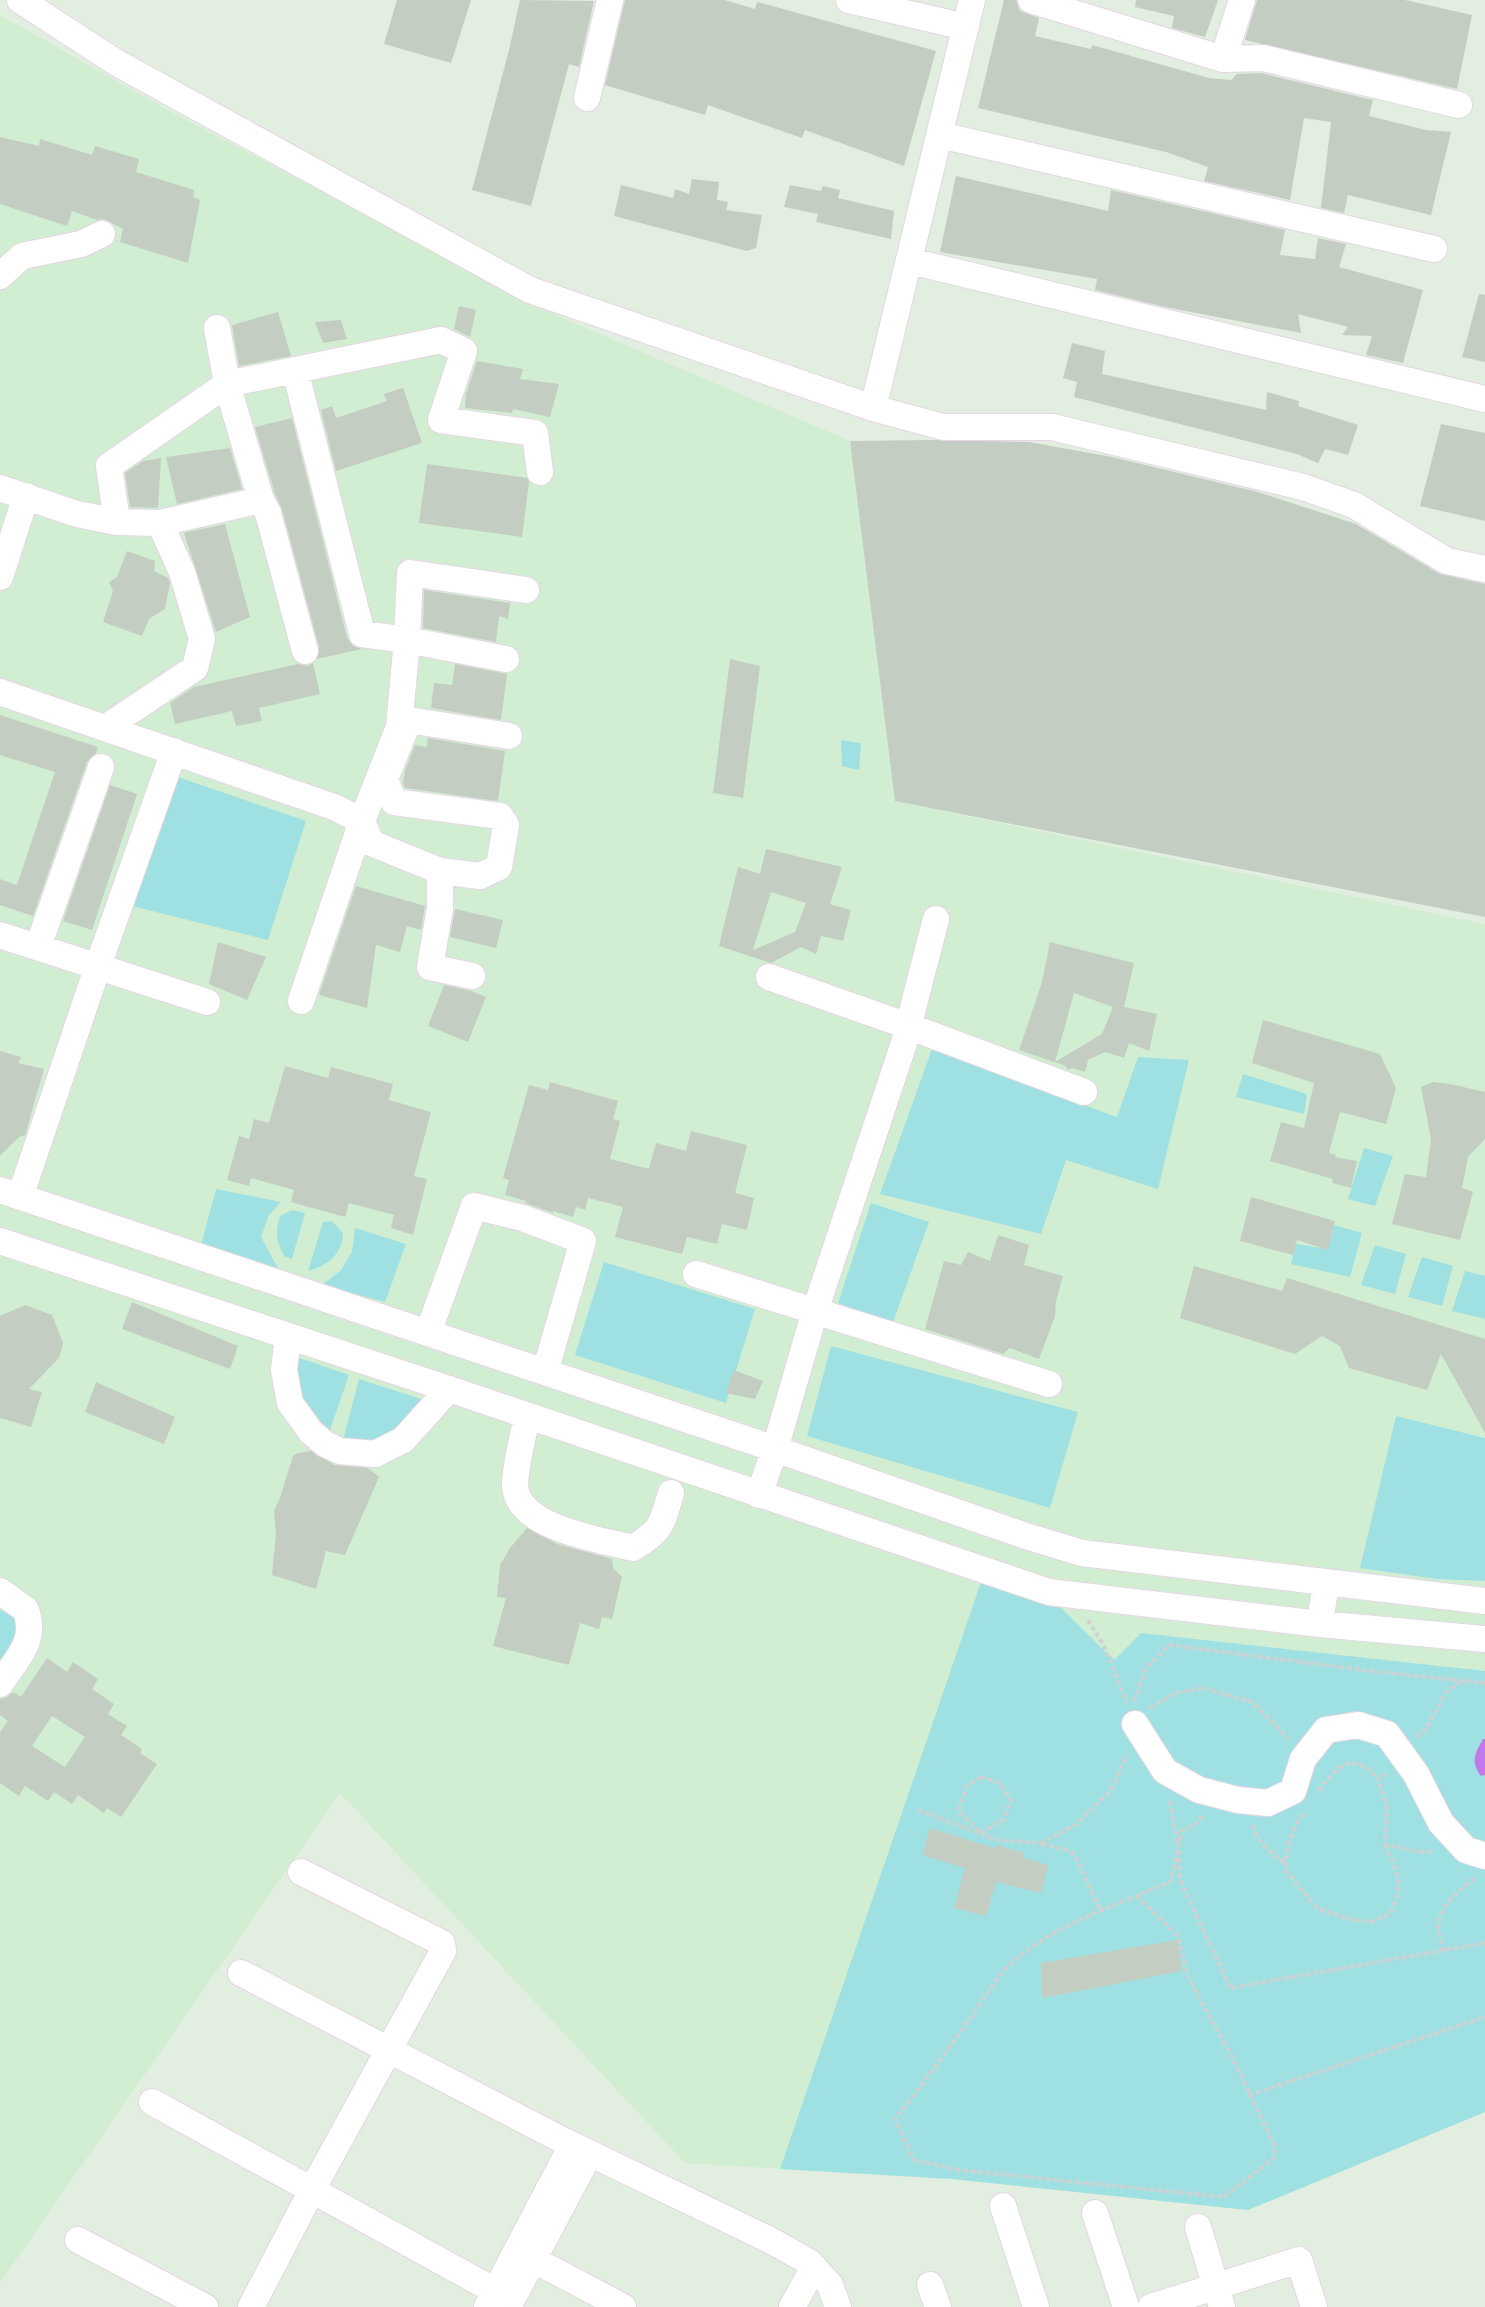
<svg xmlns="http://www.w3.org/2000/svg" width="1485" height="2307" viewBox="0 0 1485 2307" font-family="Overpass,sans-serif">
<rect width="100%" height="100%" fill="#e1eee0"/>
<path fill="#d1eed2" d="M 0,15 L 177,115 L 560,317 L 850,441 L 895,801 L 1485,924 L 1485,2112 L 1248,2210 L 952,2179 L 685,2163 L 340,1793 L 0,2283 Z"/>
<path fill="#9fe1e2" d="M 841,740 L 861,743 L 859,770 L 842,766 Z
M 172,775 L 306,821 L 268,940 L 132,906 Z
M 932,1049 L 1117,1117 L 1138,1057 L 1189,1060 L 1158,1189 L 1066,1160 L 1041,1234 L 880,1194 Z
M 1243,1074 L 1307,1094 L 1304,1114 L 1236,1097 Z
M 1364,1148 L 1393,1156 L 1375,1206 L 1348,1199 Z
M 216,1189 L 281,1202 L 269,1215 L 261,1237 L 278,1268 L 201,1245 Z
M 871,1203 L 929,1222 L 892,1325 L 838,1303 Z
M 292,1210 L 305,1213 L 292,1259 L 284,1256 C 276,1240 275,1234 280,1216 Z
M 332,1221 L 343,1233 C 342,1255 328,1265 308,1271 L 323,1222 Z
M 1334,1225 L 1362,1233 L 1350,1277 L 1291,1264 L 1296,1244 L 1328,1249 Z
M 355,1228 L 406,1244 L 385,1302 L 322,1285 L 341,1270 L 352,1252 Z
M 1375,1245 L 1406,1254 L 1395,1294 L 1361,1285 Z
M 1422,1257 L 1453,1266 L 1442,1306 L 1408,1297 Z
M 604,1262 L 755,1309 L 726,1403 L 575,1355 Z
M 1465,1271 L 1485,1276 L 1485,1319 L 1452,1311 Z
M 831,1346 L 1078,1412 L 1050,1508 L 807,1436 Z
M 291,1355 L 349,1375 L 325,1444 L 290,1403 Z
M 359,1379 L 427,1401 L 375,1454 L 342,1444 Z
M 1396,1416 L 1485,1438 L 1485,1581 L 1437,1579 L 1360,1568 Z
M 982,1579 L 1050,1597 L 1114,1660 L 1141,1633 L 1485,1671 L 1485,2112 L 1248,2210 L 952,2179 L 780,2169 Z
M 0,1610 L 19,1620 L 11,1654 L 0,1672 Z"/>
<path fill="#c078eb" d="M 1483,1739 L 1485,1739 L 1485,1775 L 1481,1776 C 1470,1762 1475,1753 1483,1739 Z"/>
<path fill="#c3cdc2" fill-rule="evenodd" d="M 397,0 L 471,0 L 451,63 L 384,44 Z
M 520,0 L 594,1 L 579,67 L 569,64 L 531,206 L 472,190 L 509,50 Z
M 625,0 L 725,0 L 755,9 L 757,2 L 936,51 L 904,166 L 805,130 L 802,138 L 708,105 L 705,115 L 605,85 Z
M 1004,0 L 1016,0 L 1020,11 L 1039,18 L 1035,36 L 1091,49 L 1092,45 L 1209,78 L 1231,80 L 1237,74 L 1261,73 L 1373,100 L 1369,116 L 1426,130 L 1451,132 L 1431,215 L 1348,195 L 1344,213 L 1321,208 L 1331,122 L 1304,118 L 1290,200 L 1204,181 L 1208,167 L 1166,152 L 978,108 Z
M 1136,0 L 1218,0 L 1205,37 L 1172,28 L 1174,16 L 1135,7 Z
M 1257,0 L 1405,0 L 1472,15 L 1457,89 L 1245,40 Z
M 0,137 L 39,146 L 40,139 L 92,155 L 95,146 L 139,159 L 136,172 L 194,190 L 193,197 L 200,200 L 188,263 L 120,242 L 123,229 L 104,219 L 97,220 L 72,211 L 67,226 L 0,204 Z
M 956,176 L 1108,211 L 1111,190 L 1285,230 L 1280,255 L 1315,259 L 1318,238 L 1346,244 L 1339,267 L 1423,290 L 1403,363 L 1366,355 L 1372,336 L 1342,335 L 1348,327 L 1298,314 L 1301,333 L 1165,307 L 1095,290 L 1097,279 L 940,252 Z
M 692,179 L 719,182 L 717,200 L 728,202 L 726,210 L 762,215 L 756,248 L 747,251 L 614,216 L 621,185 L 673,198 L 675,189 L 689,194 Z
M 790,185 L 821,191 L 823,186 L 840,190 L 838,198 L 894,211 L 891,239 L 816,222 L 818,214 L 784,207 Z
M 1479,294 L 1485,295 L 1485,362 L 1462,357 Z
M 459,306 L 476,310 L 470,337 L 454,329 Z
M 278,312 L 291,356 L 239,366 L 232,325 Z
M 341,320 L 347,339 L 323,343 L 315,322 Z
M 1072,343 L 1105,351 L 1102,374 L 1266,410 L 1267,392 L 1299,401 L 1298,406 L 1358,425 L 1348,455 L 1325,449 L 1318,463 L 1297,454 L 1074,397 L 1077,382 L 1063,378 Z
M 477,361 L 523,369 L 520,379 L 559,384 L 550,417 L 513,409 L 512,413 L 465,408 L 466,394 Z
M 403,388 L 422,443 L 336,471 L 321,410 L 332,406 L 336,418 L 387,401 L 384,394 Z
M 292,418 L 347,638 L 353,646 L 362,649 L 317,659 L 319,647 L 282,509 L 275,494 L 255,427 Z
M 1441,424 L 1485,433 L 1485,521 L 1420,506 Z
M 935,440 L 1029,442 L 1112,457 L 1258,492 L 1356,524 L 1440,574 L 1485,584 L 1485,917 L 895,801 L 850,441 Z
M 230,448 L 242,489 L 177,504 L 166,457 Z
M 161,458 L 158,508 L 130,507 L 125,473 L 143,461 Z
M 427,464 L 527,478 L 529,482 L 522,537 L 419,523 Z
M 225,524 L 250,617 L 216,632 L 184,533 Z
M 127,551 L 155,561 L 154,571 L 168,578 L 170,583 L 165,609 L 149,619 L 142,636 L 103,622 L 113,591 L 109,582 L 117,577 Z
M 424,590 L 510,603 L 508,619 L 499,616 L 496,642 L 423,628 Z
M 730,659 L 760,666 L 743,798 L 713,793 Z
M 313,663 L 320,694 L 259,708 L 262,721 L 236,726 L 232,711 L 175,724 L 170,703 L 194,687 L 298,664 L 308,666 Z
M 455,664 L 507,674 L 501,720 L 431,708 L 434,683 L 452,685 Z
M 0,715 L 98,747 L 96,753 L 87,762 L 33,916 L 0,905 L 0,879 L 17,885 L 55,772 L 0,755 Z
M 428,738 L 505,751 L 498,801 L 405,788 L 403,783 L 405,771 L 415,745 L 427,747 Z
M 110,785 L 137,794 L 92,930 L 63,921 Z
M 766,849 L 842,867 L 830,904 L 851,910 L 843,941 L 821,936 L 816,954 L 801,947 L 771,963 L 719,946 L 738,867 L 760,874 ZM 771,892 L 806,903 L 795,932 L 753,950 Z
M 356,886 L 425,906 L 421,930 L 407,926 L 400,952 L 376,945 L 367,1008 L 319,995 Z
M 455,909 L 503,920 L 496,948 L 450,937 Z
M 218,942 L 266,957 L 247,1000 L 209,984 Z
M 1050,942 L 1134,963 L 1124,1007 L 1157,1014 L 1149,1051 L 1129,1043 L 1124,1058 L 1105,1052 L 1088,1060 L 1085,1072 L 1072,1068 L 1068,1070 L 1066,1066 L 1019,1050 L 1042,982 ZM 1074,993 L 1113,1007 L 1102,1034 L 1055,1062 Z
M 444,985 L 471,991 L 486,997 L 468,1042 L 428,1026 Z
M 1263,1020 L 1380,1054 L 1396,1088 L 1386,1124 L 1340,1112 L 1329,1153 L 1336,1155 L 1335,1157 L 1357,1161 L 1351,1188 L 1332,1183 L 1333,1179 L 1270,1161 L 1281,1122 L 1304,1128 L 1314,1083 L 1252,1063 Z
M 0,1051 L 21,1057 L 18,1063 L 44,1069 L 25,1135 L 19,1137 L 0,1156 Z
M 285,1066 L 328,1078 L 331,1067 L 393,1084 L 389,1100 L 431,1112 L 414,1176 L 427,1179 L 413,1235 L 391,1228 L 394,1215 L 349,1203 L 345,1217 L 291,1202 L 294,1190 L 251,1178 L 249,1186 L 227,1180 L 239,1136 L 249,1139 L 254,1119 L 269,1123 Z
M 550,1082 L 618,1101 L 613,1119 L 620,1121 L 610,1159 L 649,1169 L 656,1143 L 686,1151 L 691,1131 L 747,1145 L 735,1193 L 754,1198 L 747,1230 L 722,1224 L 717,1244 L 687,1237 L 682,1254 L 615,1237 L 623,1207 L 588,1198 L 585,1210 L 576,1207 L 573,1217 L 553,1211 L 553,1213 L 525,1203 L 526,1201 L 505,1195 L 509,1180 L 503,1178 L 529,1085 L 548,1090 Z
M 1433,1082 L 1450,1084 L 1485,1092 L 1485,1139 L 1468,1157 L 1462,1188 L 1473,1192 L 1460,1240 L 1392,1224 L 1405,1174 L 1426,1177 L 1431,1139 L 1421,1087 Z
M 1251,1197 L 1335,1221 L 1328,1250 L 1297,1240 L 1293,1255 L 1240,1241 Z
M 998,1235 L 1029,1245 L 1024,1265 L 1063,1276 L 1056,1301 L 1055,1316 L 1039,1359 L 1010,1348 L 1003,1354 L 925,1329 L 944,1261 L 961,1265 L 968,1252 L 990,1261 Z
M 1194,1266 L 1282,1291 L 1287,1278 L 1485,1339 L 1485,1433 L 1441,1354 L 1427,1390 L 1349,1368 L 1340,1346 L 1322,1336 L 1295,1354 L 1180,1318 Z
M 132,1302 L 238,1346 L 230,1369 L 122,1329 Z
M 25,1305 L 52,1315 L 63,1343 L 59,1358 L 29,1389 L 42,1392 L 31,1427 L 0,1418 L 0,1316 Z
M 734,1370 L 763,1381 L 755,1399 L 726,1393 Z
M 96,1382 L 175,1417 L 164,1444 L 85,1412 Z
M 311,1451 L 334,1465 L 368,1468 L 379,1477 L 345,1555 L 326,1551 L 316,1589 L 272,1575 L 276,1534 L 274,1511 L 280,1498 L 293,1456 L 298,1453 Z
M 527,1528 L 557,1544 L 612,1559 L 613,1568 L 622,1577 L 612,1619 L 602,1617 L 599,1629 L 580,1623 L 569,1665 L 493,1646 L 506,1598 L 497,1597 L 500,1565 L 510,1548 Z
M 47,1658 L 67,1672 L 73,1662 L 98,1679 L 92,1689 L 114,1704 L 108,1714 L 127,1726 L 121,1735 L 142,1749 L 140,1753 L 157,1764 L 121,1817 L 107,1808 L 104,1813 L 78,1795 L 72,1804 L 54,1792 L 48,1801 L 25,1786 L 19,1796 L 0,1783 L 0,1732 L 8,1721 L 0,1715 L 0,1699 L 7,1697 L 13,1692 L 21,1697 ZM 52,1716 L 85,1737 L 65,1767 L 32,1746 Z
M 930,1828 L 994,1848 L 997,1845 L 1024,1853 L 1024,1858 L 1048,1865 L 1041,1893 L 996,1882 L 986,1916 L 954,1908 L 965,1868 L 922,1855 Z
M 1177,1940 L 1182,1971 L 1042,1998 L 1041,1963 Z"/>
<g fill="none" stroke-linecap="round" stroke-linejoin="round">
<defs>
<path id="minor" d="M 20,0 L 117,63 L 530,290 L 873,408 L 943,427 L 1052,427 L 1303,487 L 1354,505 L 1447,561 L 1485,569
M 849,0 L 966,27
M 1031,0 L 1223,59 L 1263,58 L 1459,105
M 1223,59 L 1242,0
M 587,98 L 610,0
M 940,135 L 1434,249
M 910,261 L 1485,399
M 0,276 L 22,256 L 81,244 L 102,234
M 295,370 L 362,634 L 407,640 L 410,573 L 526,590
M 873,408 L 972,0
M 0,488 L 77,514 L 117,522 L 160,523 L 182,572 L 202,639 L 195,668 L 105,728
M 261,500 L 268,513 L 305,651
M 117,522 L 109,466 L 227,384 L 217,328
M 160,523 L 261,500 L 227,384 L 441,340 L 464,351 L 441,420 L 535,433 L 540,472
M 0,577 L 26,496
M 0,692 L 334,807 L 362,821 L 399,727 L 407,640 L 506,659
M 362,821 L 371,843 L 440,871 L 440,908 L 430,967 L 472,976
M 440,871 L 480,876 L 499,867 L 506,825 L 500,816 L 394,802 L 385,779 L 409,720 L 509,736
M 0,935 L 207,1002
M 38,947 L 101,767
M 769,977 L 908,1026 L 1084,1092
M 301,1001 L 362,821
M 0,1190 L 775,1449 L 1026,1536 L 1082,1553 L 1485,1601
M 20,1197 L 98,966 L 174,751
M 0,1241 L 449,1389 L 1049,1592 L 1320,1624 L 1485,1639
M 696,1274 L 1049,1384
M 428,1333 L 474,1206 L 523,1218 L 583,1241 L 545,1372
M 288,1336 L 284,1370 L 290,1403 L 311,1432 L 325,1444 L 340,1451 L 375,1454 L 403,1440 L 449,1389
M 527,1416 C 523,1438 516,1462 515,1484 C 515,1528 601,1540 633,1548 C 663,1529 661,1526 671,1493
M 759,1495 L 775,1449 L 815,1311 L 904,1043 L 936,919
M 0,1591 L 26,1610 C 37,1642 17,1658 0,1684
M 1320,1624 L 1326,1582
M 1135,1724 L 1165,1771 L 1199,1790 L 1238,1800 L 1268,1803 L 1293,1791 L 1303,1759 L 1326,1730 L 1358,1725 L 1387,1734 L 1416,1774 L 1441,1823 L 1466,1850 L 1485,1856
M 241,1973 L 564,2141 L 770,2240 L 809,2262 L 830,2285 L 838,2307
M 152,2102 L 495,2291
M 1003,2206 L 1036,2307
M 1095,2213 L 1126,2307
M 1198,2227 L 1222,2307
M 78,2240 L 205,2307
M 519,2252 L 623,2307
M 930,2285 L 938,2307
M 251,2307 L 312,2190 L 443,1951 L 442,1943 L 301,1872
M 487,2307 L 572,2145
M 508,2307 L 590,2153
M 792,2307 L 814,2267
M 1151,2307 L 1299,2260 L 1314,2307"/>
</defs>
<use href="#minor" stroke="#e5d6e2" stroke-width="28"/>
<path stroke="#d1d1d1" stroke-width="4" stroke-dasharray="4.5 3" stroke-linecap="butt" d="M 1088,1620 L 1104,1646 L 1127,1703
M 1134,1701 L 1146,1668 L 1169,1645 L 1379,1672 L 1485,1683
M 1150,1708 L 1175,1693 L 1204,1688 L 1252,1702 L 1289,1739
M 1417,1737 L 1426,1729 L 1447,1691 L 1462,1681
M 1387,1774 L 1378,1779 L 1387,1807 L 1385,1844 L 1418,1852 L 1433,1851
M 981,1777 L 1000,1783 L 1011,1800 L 1003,1820 L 981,1833 L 958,1811 L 967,1786 Z
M 1319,1791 C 1337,1765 1353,1750 1378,1779
M 1170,1801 L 1178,1844
M 918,1810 L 997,1840 L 1041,1843 L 1077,1824 L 1111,1790 L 1127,1755
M 1303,1814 C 1291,1830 1285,1850 1285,1870 L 1317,1908 L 1348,1919 L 1370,1922 L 1390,1914 C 1405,1879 1398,1878 1385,1844
M 1253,1825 C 1257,1841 1270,1854 1285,1863
M 1042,1844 L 1071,1851 L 1077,1859 L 1101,1912
M 1179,1851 L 1179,1878 L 1230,1988 L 1485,1943
M 1137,1896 L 1178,1936 L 1189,1979 L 1231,2055 L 1272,2140 L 1275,2146 L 1274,2158 L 1224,2197 L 958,2170 L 914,2160 L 895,2119 C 923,2085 948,2049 974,2013 C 986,1995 999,1973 1016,1959 C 1059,1923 1119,1904 1170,1882 L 1182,1831 L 1195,1824 L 1204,1814
M 1443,1951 C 1442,1943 1438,1934 1438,1927 C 1439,1906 1459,1890 1475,1878
M 1249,2095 L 1485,2017"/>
<use href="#minor" stroke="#fff" stroke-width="26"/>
</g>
</svg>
